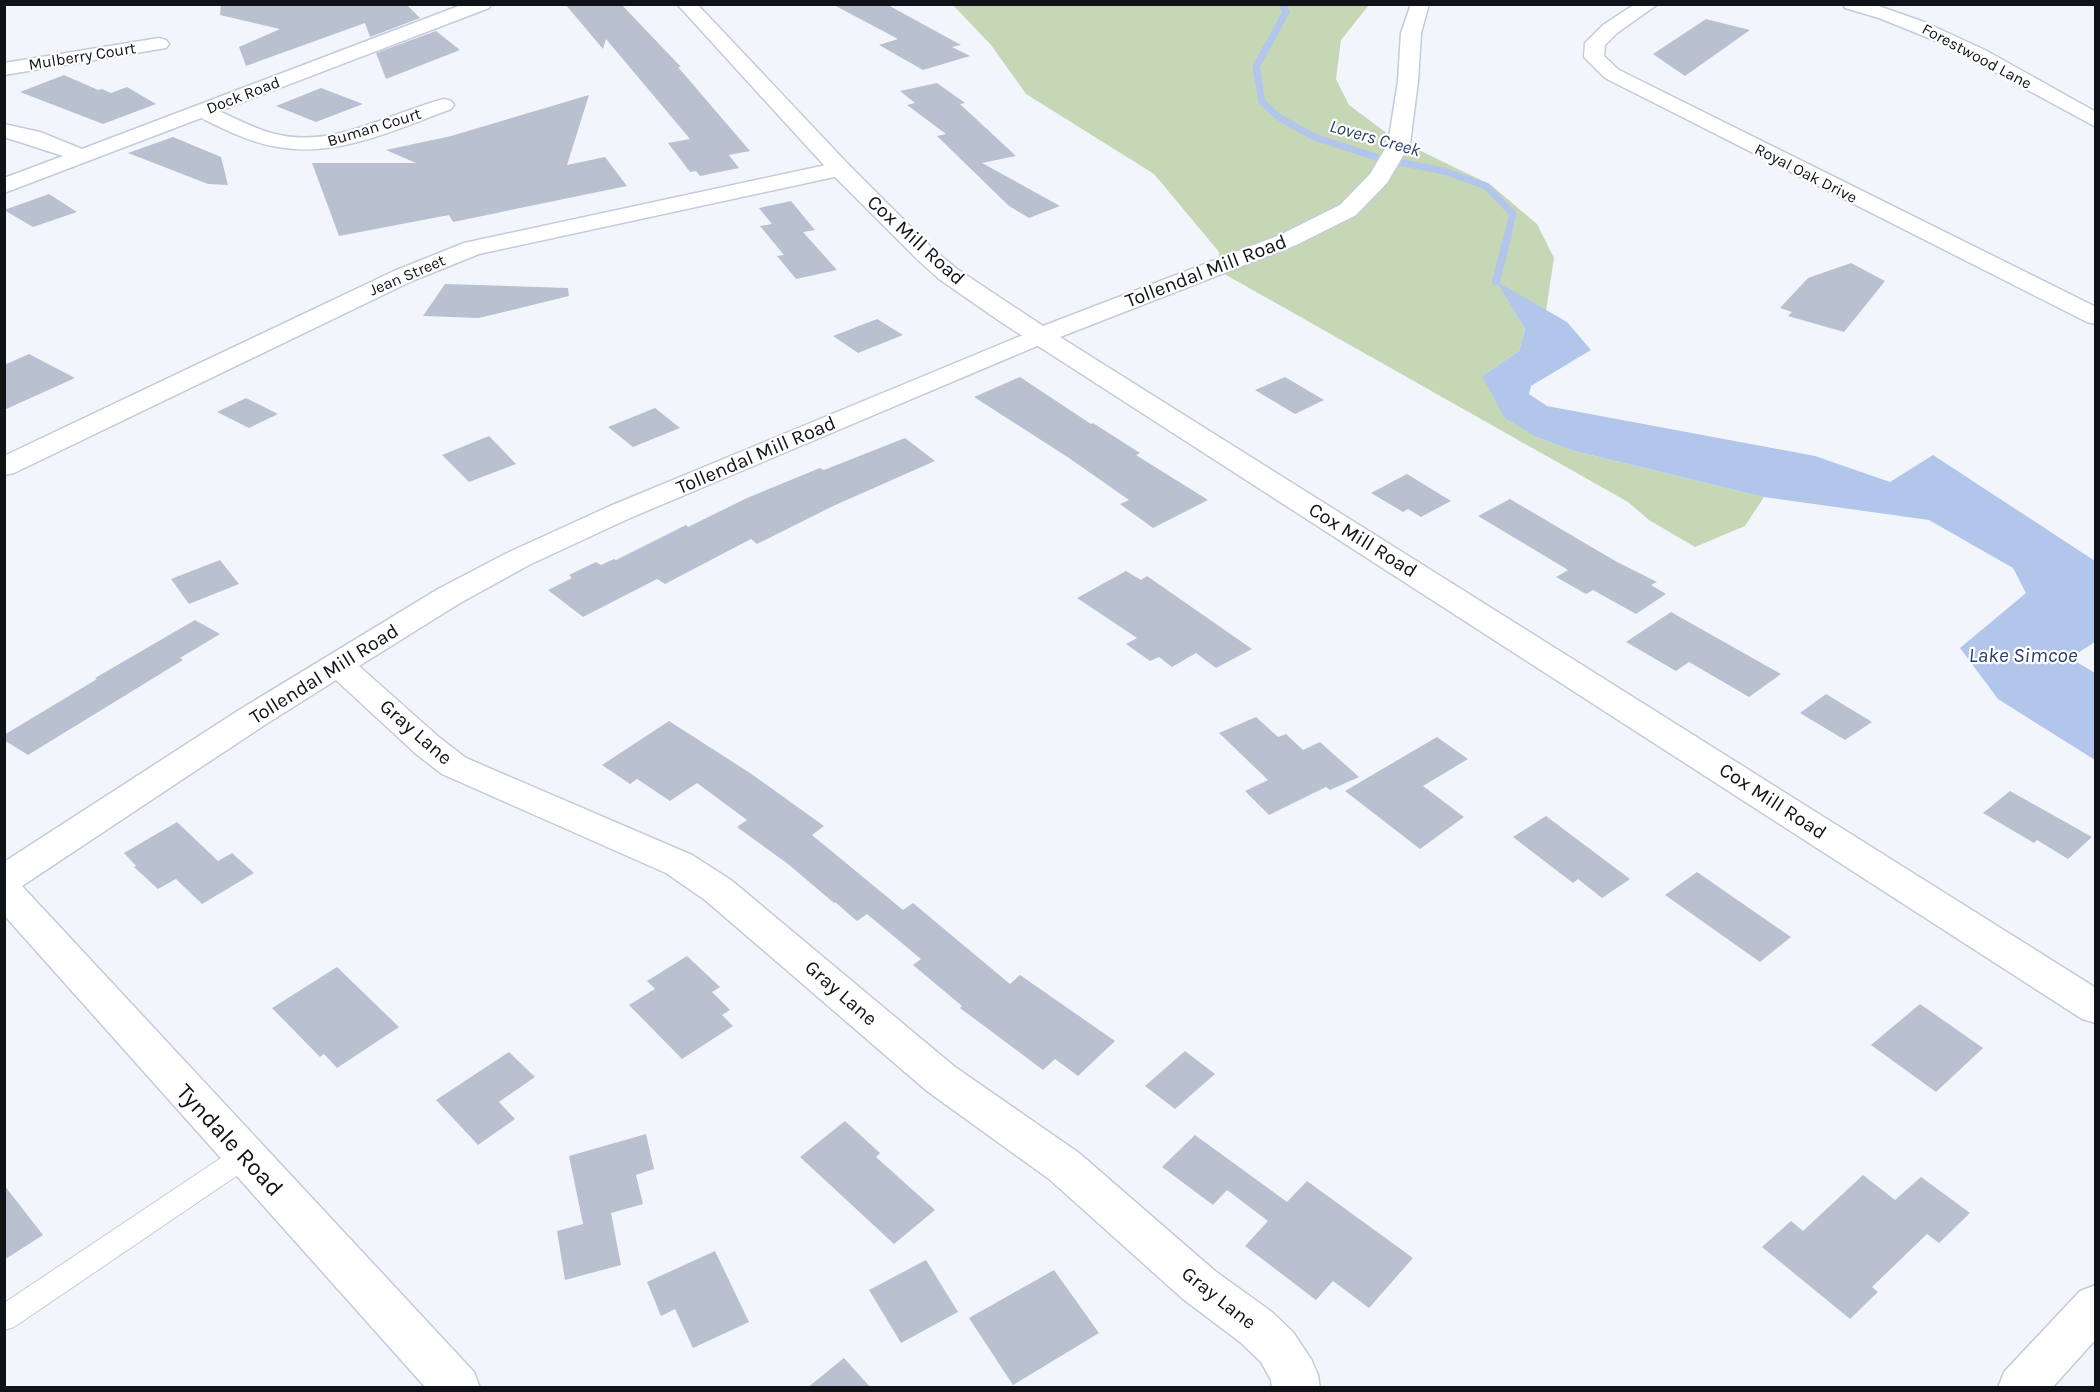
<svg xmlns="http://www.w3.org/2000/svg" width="2100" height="1392" viewBox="0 0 2100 1392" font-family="Karla,sans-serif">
<rect width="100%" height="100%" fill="#f2f6fc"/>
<path fill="#c6d7b6" d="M 953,5 L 1369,5 L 1341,40 L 1336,79 L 1349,105 L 1392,137 L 1491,185 L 1537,224 L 1554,258 L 1546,311 L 1497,282 L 1525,329 L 1519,351 L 1482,376 L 1536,437 L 1574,451 L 1764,497 L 1745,526 L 1695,547 L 1649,520 L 1628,502 L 1219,271 L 1219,252 L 1154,174 L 1026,94 L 991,45 Z"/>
<path fill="#b2c6eb" d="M 1496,281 L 1567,322 L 1591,350 L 1531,386 L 1529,394 L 1547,406 L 1815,456 L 1890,482 L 1933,455 L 2095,561 L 2095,642 L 2070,658 L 2095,673 L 2095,760 L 1998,699 L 1960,648 L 2026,593 L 2013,568 L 1929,520 L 1764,497 L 1574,451 L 1536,437 L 1504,417 L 1482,376 L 1519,351 L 1525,329 Z"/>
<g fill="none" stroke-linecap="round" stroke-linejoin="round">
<path stroke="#b2c6eb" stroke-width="7" d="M 1282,4 L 1286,12 L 1256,67 L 1262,102 L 1277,116 L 1314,137 L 1379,158 L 1444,171 L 1486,186 L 1513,214 L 1507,237"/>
<path stroke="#b2c6eb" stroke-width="8" d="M 1496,281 L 1508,235"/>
</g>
<path fill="#b9c0cf" d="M 221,4 L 406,4 L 420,18 L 370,37 L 365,23 L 246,66 L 239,47 L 280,29 L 220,15 Z
M 565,4 L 621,4 L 681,67 L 678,67 L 750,151 L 729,155 L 739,168 L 700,176 L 696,171 L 690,172 L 668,143 L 690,139 L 606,39 L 603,49 Z
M 832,4 L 886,4 L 961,45 L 952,47 L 970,56 L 923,70 L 879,45 L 898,39 Z
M 1706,19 L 1750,30 L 1685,76 L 1653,54 Z
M 436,31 L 460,50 L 386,79 L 376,53 Z
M 64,75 L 98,90 L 102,89 L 111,93 L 127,87 L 156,104 L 103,124 L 20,92 Z
M 937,83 L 965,103 L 960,104 L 1016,156 L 982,163 L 1060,206 L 1029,218 L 1009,206 L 937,136 L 946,134 L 907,105 L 915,103 L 900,91 Z
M 321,88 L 363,104 L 316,122 L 276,106 Z
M 589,95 L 567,165 L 605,157 L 627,186 L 453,222 L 449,215 L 339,236 L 312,163 L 416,163 L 386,150 L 451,136 Z
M 173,137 L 221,157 L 228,185 L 208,184 L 128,153 Z
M 49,194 L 77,212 L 33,227 L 4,210 Z
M 791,201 L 815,230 L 803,232 L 837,270 L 796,279 L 777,256 L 784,255 L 760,226 L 772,224 L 759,208 Z
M 1851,263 L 1885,281 L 1844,332 L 1788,316 L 1792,312 L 1780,308 L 1808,278 Z
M 445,284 L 568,288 L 569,296 L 479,318 L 423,316 Z
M 877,319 L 903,335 L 858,353 L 833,336 Z
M 29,354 L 75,378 L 4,410 L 4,365 Z
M 1020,377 L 1091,424 L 1093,423 L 1140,453 L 1136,455 L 1208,500 L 1153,528 L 1120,504 L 1129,500 L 1069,458 L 974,397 Z
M 1285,377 L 1324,400 L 1295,414 L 1255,390 Z
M 246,398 L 278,414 L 249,428 L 217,412 Z
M 655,408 L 680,428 L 633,447 L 608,427 Z
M 489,436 L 516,464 L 469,482 L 442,455 Z
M 905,438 L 935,461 L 833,506 L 757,544 L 751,539 L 665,584 L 657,579 L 583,617 L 548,590 L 572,578 L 569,575 L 596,562 L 601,565 L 614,559 L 616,560 L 686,525 L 688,527 L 747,498 L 820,468 L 824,470 Z
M 1407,474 L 1451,501 L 1421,517 L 1408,509 L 1403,512 L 1371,493 Z
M 1510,499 L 1617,562 L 1657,582 L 1651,585 L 1666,594 L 1636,614 L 1593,590 L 1586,594 L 1556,577 L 1568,570 L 1478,516 Z
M 220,560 L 239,584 L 189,604 L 171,579 Z
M 1126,571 L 1141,580 L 1147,576 L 1252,649 L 1216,668 L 1196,653 L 1172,667 L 1159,657 L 1150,661 L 1126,644 L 1137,638 L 1077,598 Z
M 1671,612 L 1781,674 L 1749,697 L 1689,662 L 1676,671 L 1626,642 Z
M 195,620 L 220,634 L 180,658 L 183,660 L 28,755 L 4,740 L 4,735 L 97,679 L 95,678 Z
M 1826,694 L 1872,722 L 1845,740 L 1800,713 Z
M 1256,717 L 1278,737 L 1286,734 L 1303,750 L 1320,742 L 1359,777 L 1330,790 L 1326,787 L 1269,815 L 1245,791 L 1268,780 L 1219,733 Z
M 669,721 L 750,773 L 824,826 L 812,835 L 903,910 L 913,903 L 1010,984 L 1020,975 L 1115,1041 L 1078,1076 L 1055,1059 L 1043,1070 L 960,1008 L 962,1006 L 913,965 L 921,959 L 867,914 L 857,921 L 835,902 L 834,903 L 788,864 L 737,827 L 747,820 L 697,783 L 670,801 L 637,779 L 630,784 L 602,765 Z
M 1437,737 L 1468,759 L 1423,786 L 1464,817 L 1420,849 L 1345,791 Z
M 2010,791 L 2092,837 L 2068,859 L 2037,840 L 2034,843 L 1983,813 Z
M 1546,816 L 1630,879 L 1602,898 L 1578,879 L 1573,883 L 1513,837 Z
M 177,822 L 218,861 L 232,853 L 254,873 L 202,904 L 176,879 L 158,889 L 134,867 L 136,866 L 124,853 Z
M 1697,872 L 1791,937 L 1760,962 L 1665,895 Z
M 687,956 L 720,987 L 712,992 L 730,1010 L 722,1015 L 733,1026 L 682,1059 L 629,1005 L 655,989 L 647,981 Z
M 337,967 L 399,1027 L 337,1068 L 324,1054 L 320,1057 L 272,1008 Z
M 1920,1004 L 1983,1048 L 1936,1092 L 1871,1045 Z
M 1185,1051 L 1215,1074 L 1175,1109 L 1145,1086 Z
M 509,1052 L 535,1077 L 499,1102 L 515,1119 L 478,1145 L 436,1100 Z
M 845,1121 L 880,1153 L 876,1157 L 935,1210 L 894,1244 L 800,1157 Z
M 646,1134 L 654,1169 L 636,1175 L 643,1204 L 611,1213 L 621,1265 L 565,1280 L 557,1231 L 583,1224 L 569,1156 Z
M 1195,1135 L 1287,1202 L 1307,1181 L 1413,1258 L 1369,1308 L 1333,1281 L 1316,1300 L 1245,1246 L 1268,1221 L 1227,1190 L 1213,1205 L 1162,1167 Z
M 1863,1175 L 1895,1200 L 1921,1177 L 1970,1213 L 1939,1243 L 1927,1234 L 1872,1287 L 1878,1292 L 1850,1319 L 1762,1247 L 1791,1221 L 1803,1231 Z
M 4,1185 L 43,1235 L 4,1260 Z
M 715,1251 L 749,1322 L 693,1348 L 675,1309 L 661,1316 L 647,1282 Z
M 926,1260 L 958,1312 L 901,1343 L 869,1290 Z
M 1054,1270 L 1099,1333 L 1013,1385 L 969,1318 Z
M 844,1358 L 871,1388 L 807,1388 Z"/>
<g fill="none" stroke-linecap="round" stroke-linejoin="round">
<defs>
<path id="lane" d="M 245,1145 L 254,1148 L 258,1156 L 254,1164 L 14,1327 L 4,1330 L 4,1303 L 236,1148 Z"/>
<path id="street" d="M 464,4 L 491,4 L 489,8 L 219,111 C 237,119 255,129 275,134 C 334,149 389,113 444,99 L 451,101 L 454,105 L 451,109 C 397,129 337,158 278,147 C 251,143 226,130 201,118 L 4,193 L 4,178 L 63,156 L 4,137 L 4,124 L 40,132 L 82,149 Z
M 1635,4 L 1658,4 L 1617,33 L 1605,45 L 1604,56 L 1619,70 L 2096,307 L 2096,324 L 2087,322 L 1605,78 L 1584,57 L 1585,43 L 1603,25 Z
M 1843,4 L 1873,4 L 1924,22 L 1985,50 L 2096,112 L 2096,127 L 1941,43 L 1879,18 L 1845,8 Z
M 159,38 L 166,40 L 169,44 L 166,48 L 4,75 L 4,63 Z
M 840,162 L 848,164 L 851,169 L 848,174 L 479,254 L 412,281 L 14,473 L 4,475 L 4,456 L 394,271 L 464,243 Z
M 1040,328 L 1049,331 L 1053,336 L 1049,341 L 630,518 L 529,565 L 460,603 L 359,666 L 440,738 L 466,758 L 692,855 L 731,880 L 955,1067 L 1079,1153 L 1215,1271 L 1272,1312 L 1293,1332 L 1311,1359 L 1318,1375 L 1320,1388 L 1272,1388 L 1271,1380 L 1261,1362 L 1240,1342 L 1183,1299 L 1049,1179 L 927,1091 L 705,900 L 666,873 L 442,774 L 416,754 L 336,680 L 263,726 L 22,886 L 474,1372 L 480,1388 L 426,1388 L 4,915 L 4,862 L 239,710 L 438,589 L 507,553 L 610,506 Z
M 2096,1285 L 2096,1339 L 2052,1388 L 1998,1388 L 2004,1372 L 2080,1291 Z"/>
<path id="secondary" d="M 677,4 L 697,4 L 848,164 L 934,250 L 957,269 L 1043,326 L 1280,235 L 1340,205 L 1370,174 L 1388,144 L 1398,81 L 1401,33 L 1411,4 L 1429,4 L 1421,33 L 1418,81 L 1410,144 L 1387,183 L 1356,215 L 1296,245 L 1060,337 L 2096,988 L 2096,1023 L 2082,1019 L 1001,322 L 939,279 L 918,260 L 832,174 Z"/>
</defs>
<use href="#lane" stroke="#c3cbda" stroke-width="2"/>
<use href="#street" stroke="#c3cbda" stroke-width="3"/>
<use href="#secondary" stroke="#c3cbda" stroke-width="3"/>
<use href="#lane" fill="#fff" fill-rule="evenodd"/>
<use href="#street" fill="#fff" fill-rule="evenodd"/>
<use href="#secondary" fill="#fff" fill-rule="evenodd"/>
</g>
<g text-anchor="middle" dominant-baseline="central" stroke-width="4.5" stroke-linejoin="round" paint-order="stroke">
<g font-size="16" fill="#0f1217" stroke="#fff">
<text transform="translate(82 56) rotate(-9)">Mulberry Court</text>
<text transform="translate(1977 56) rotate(28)">Forestwood Lane</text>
<text transform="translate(243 95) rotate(-21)">Dock Road</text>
<text transform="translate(374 127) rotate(-17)">Buman Court</text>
<text transform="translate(1806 173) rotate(27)">Royal Oak Drive</text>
<text transform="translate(407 275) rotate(-23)">Jean Street</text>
</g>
<g font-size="18" font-style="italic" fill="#273e6d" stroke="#fff">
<text transform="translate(1375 138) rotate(16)">Lovers Creek</text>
</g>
<g font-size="20" fill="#0f1217" stroke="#fff">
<text transform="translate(916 240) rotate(42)">Cox Mill Road</text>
<text transform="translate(1206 271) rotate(-21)">Tollendal Mill Road</text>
<text transform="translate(756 455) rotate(-23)">Tollendal Mill Road</text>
<text transform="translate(1363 540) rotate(32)">Cox Mill Road</text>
<text transform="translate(324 674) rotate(-32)">Tollendal Mill Road</text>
<text transform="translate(416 732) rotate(41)">Gray Lane</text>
<text transform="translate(1773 801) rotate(33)">Cox Mill Road</text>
<text transform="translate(841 993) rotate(41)">Gray Lane</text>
<text transform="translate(1219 1298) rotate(38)">Gray Lane</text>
</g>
<g font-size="21" font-style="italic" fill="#273e6d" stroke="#fff">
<text x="2023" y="655">Lake Simcoe</text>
</g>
<g font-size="24" fill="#0f1217" stroke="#fff">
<text transform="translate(230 1140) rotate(47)">Tyndale Road</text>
</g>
</g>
<rect width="2100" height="1392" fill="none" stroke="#0f1217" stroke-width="12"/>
</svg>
